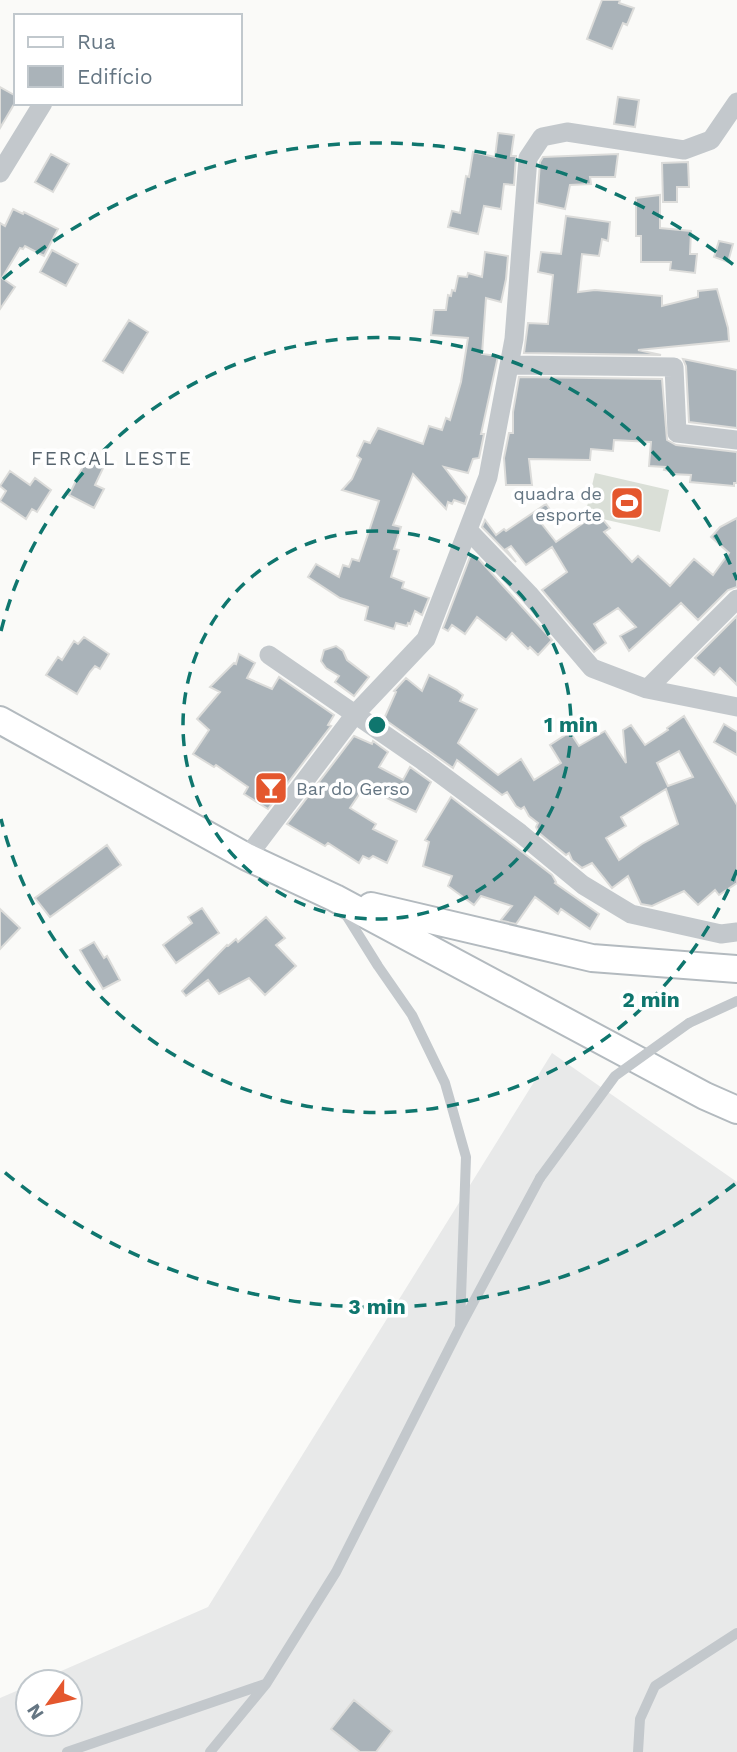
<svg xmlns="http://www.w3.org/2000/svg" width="737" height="1752" viewBox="0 0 737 1752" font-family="'Work Sans',sans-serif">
<rect width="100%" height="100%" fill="#fafaf8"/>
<path fill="#e8e9e9" d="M 552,1053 L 737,1182 L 737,1752 L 0,1752 L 0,1698 L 28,1686 L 28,1724 L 70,1724 L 70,1682 L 36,1682 L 208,1607 Z"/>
<path fill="#dadfd7" d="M 595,473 L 669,490 L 660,532 L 585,515 Z"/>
<path fill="#aab3b9" stroke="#dcdcda" stroke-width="2" fill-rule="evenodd" d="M 602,0 L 620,0 L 619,3 L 634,8 L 627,25 L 623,23 L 612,49 L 587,39 Z
M 0,87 L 16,96 L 16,101 L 0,128 Z
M 618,97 L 639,100 L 635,127 L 614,124 Z
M 498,133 L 514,135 L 511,156 L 516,156 L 514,185 L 504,184 L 501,209 L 484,206 L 478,234 L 448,227 L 452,211 L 460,213 L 466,176 L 469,177 L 473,152 L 495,157 Z
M 51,154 L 69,164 L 53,192 L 35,182 Z
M 618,154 L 615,177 L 590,177 L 591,184 L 570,185 L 565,209 L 537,203 L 540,162 L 543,157 Z
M 688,162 L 689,187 L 677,187 L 677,202 L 663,202 L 662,163 Z
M 660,195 L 660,228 L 691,231 L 690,254 L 697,254 L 695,273 L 670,270 L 671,262 L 641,262 L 641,236 L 636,236 L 636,198 Z
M 13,209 L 23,214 L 24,212 L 58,229 L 44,256 L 25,246 L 23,249 L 20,248 L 2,278 L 15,287 L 0,309 L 0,223 L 5,226 Z
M 566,216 L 610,222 L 608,241 L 602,239 L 599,256 L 582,254 L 578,292 L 595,290 L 662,296 L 662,306 L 698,297 L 698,291 L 717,289 L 728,328 L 729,341 L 638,350 L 661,355 L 524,353 L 528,323 L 548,324 L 553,275 L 538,272 L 541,252 L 561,254 Z
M 719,241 L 733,244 L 728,262 L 714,257 Z
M 52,250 L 78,264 L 66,286 L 40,272 Z
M 485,252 L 508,256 L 506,279 L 501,302 L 486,298 L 482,354 L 498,356 L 481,434 L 484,434 L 479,458 L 473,459 L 468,473 L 444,467 L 467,497 L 465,504 L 454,500 L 452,504 L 448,502 L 446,509 L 413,474 L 393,525 L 401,527 L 394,549 L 399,550 L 391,577 L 404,582 L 402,588 L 429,598 L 422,615 L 415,611 L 410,624 L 408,623 L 407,626 L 396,623 L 394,629 L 365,620 L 368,607 L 340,598 L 308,577 L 316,564 L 339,577 L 343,565 L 349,567 L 352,559 L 359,561 L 379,501 L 342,490 L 352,479 L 361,459 L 357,456 L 364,441 L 370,443 L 378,428 L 423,444 L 429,426 L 442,430 L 446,418 L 450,420 L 461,382 L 468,338 L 431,335 L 434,310 L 446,310 L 448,295 L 451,296 L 452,290 L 455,291 L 458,276 L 467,277 L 468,273 L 482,277 Z
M 129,320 L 148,332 L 123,373 L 103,361 Z
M 683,359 L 737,370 L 737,428 L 689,422 L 686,366 Z
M 519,377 L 662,379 L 667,440 L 676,445 L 737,452 L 737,483 L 734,483 L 734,486 L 690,482 L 691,475 L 671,474 L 671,471 L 664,470 L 665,467 L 649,466 L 651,442 L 614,440 L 613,451 L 591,449 L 590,460 L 529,459 L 532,485 L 506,485 L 504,458 L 509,433 L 513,433 L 513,412 Z
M 89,454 L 106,462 L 95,485 L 104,489 L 94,508 L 69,495 Z
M 10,471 L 30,485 L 35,478 L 51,490 L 37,512 L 32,509 L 26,519 L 0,501 L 6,491 L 0,486 Z
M 546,504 L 553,514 L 541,523 L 556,542 L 592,517 L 604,521 L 610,528 L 604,532 L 632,562 L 638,556 L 670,586 L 694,559 L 713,575 L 729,553 L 711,537 L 720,527 L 737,518 L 737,587 L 728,590 L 698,620 L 681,603 L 629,651 L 620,636 L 636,627 L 618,608 L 594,624 L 606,643 L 594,652 L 542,590 L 567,572 L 552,547 L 526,565 L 511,546 L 506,549 L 516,562 L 482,527 L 485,520 L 496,535 L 504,529 L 506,531 Z
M 470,557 L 477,557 L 552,640 L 538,655 L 530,647 L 528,649 L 512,633 L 506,640 L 477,617 L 465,634 L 452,625 L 448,631 L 443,628 Z
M 737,616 L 737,685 L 720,668 L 714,675 L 695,658 Z
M 84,637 L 109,654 L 100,669 L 95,666 L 90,672 L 77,694 L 46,675 L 58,657 L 62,660 L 74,641 L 78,644 Z
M 336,646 L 343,651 L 347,660 L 369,677 L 354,696 L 335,682 L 339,676 L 326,668 L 321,661 L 324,650 Z
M 239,654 L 255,663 L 247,678 L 272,689 L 279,677 L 334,715 L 328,725 L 331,726 L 268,809 L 244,794 L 248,787 L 216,765 L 214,767 L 193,754 L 209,730 L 197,719 L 220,692 L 210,687 L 234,663 L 236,664 Z
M 429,675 L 457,690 L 463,695 L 460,701 L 477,709 L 458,743 L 498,775 L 521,759 L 534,780 L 561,763 L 550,745 L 570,732 L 579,746 L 605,731 L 626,763 L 623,730 L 631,725 L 645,745 L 668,730 L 667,728 L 684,716 L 737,805 L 737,883 L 719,895 L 715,890 L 698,905 L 684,891 L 652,906 L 641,904 L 628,876 L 612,888 L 592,863 L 582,868 L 572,860 L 569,853 L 566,855 L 539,833 L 536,827 L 538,823 L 529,816 L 524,807 L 521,809 L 516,806 L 507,792 L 502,795 L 457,760 L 453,768 L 384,719 L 396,692 L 394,691 L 406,678 L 422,691 ZM 679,751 L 693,777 L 668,786 L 657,763 ZM 666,789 L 678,824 L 642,844 L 619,860 L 606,838 L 626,826 L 621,817 Z
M 724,724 L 737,732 L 737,755 L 714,742 Z
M 354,736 L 372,744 L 373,741 L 388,752 L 379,767 L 403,780 L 410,767 L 431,782 L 416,812 L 364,787 L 350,808 L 376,824 L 373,829 L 397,841 L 387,863 L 373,856 L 369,859 L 363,856 L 359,863 L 328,843 L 325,846 L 287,824 Z
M 451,797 L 552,875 L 556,882 L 555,883 L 599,914 L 590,929 L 561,909 L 558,914 L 535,897 L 516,924 L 503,921 L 501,920 L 512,906 L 481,896 L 474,905 L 448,886 L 452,876 L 423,866 L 429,842 L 425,840 Z
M 107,845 L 121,865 L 50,917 L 35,898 Z
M 202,908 L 219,933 L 176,963 L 163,945 L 192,923 L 188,917 Z
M 0,909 L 20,928 L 0,949 Z
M 266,917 L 285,938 L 276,945 L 296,966 L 265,995 L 249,978 L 219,994 L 208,980 L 186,996 L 182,991 L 227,945 L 228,946 L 236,939 L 238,942 Z
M 94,942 L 104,958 L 107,956 L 120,980 L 103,989 L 80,950 Z
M 354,1700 L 392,1731 L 376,1752 L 360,1752 L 331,1729 Z"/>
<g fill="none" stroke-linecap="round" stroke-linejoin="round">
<defs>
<path id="secondary" d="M 0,720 L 247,857 L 335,898 L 705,1096 L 737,1110
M 371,906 L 592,958 L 737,969"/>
</defs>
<use href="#secondary" stroke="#b3babf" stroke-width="30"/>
<path stroke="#c3c8cc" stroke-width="10" d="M 343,910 L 378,966 L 412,1015 L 445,1083 L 466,1157 L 460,1325
M 689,1023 L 737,1001
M 67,1752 L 265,1684
M 210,1752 L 266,1684 L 336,1572 L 459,1329 L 540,1178
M 638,1752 L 640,1719 L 655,1686 L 737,1633"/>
<path stroke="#c3c8cc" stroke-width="19" d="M 0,173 L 43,103
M 510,365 L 674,367 L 677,433 L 737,440
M 468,530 L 529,594 L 592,668 L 647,689 L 737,707
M 269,655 L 423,761 L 520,833 L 583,885 L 631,914 L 721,934 L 737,932
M 647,689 L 737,599
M 247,857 L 356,713 L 426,639 L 488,477 L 514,339 L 528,158 L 542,137 L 567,132 L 684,150 L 711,140 L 737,102"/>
<use href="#secondary" stroke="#fff" stroke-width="26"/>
<path stroke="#c3c8cc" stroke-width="10" d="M 540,1178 L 615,1076 L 689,1023"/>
</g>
<g fill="none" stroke="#0f766e" stroke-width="3.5" stroke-dasharray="12 9">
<circle cx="377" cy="725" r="194"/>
<path d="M737 870A388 388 0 0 1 1 819M1 631A388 388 0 0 1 737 580"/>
<path d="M735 1184A582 582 0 0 1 3 1171M3 279A582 582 0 0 1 735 266"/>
</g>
<defs>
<symbol id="stadium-square" viewBox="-11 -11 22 22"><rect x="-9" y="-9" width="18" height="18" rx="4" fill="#e4572e" stroke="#fff"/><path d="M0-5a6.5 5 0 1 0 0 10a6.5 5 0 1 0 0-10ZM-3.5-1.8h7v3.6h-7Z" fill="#fff"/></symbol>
<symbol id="bar-square" viewBox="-11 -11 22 22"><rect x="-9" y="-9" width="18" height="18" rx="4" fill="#e4572e" stroke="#fff"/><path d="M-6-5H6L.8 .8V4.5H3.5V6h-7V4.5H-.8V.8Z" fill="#fff"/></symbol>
</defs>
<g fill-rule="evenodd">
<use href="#stadium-square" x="608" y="484" width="38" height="38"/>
<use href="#bar-square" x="252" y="769" width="38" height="38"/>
</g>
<g text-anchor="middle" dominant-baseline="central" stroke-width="7" stroke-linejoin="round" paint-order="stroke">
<g font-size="18" fill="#657683" stroke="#fff" text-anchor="end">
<text x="602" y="493">quadra de<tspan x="602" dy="21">esporte</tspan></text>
<text x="296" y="788" text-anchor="start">Bar do Gerso</text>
</g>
<g font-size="19" letter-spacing="2" fill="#57646e" stroke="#fff">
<text x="112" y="458">FERCAL LESTE</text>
</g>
</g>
<circle cx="377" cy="725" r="10" fill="#0f766e" stroke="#fff" stroke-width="3.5"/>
<g font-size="21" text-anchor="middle" font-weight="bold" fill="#0f766e" stroke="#fff" stroke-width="7" stroke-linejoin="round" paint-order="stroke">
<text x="571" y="732">1 min</text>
<text x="651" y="1007">2 min</text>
<text x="377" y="1314">3 min</text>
</g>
<rect x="14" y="14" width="228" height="91" fill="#ffffff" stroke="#c1c8cd" stroke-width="2"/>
<rect x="28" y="37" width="35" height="10" fill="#ffffff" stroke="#c1c8cd" stroke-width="2"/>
<text x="77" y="49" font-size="21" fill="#657683">Rua</text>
<rect x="28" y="66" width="35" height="21" fill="#aab3b9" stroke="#c1c8cd" stroke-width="2"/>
<text x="77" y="84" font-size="21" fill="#657683">Edifício</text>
<g transform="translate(49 1703) rotate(237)"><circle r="33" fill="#ffffff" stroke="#c1c8cd" stroke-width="2"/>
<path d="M0-5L12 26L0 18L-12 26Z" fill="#e4572e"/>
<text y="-10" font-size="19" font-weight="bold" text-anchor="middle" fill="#657683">N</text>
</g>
</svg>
